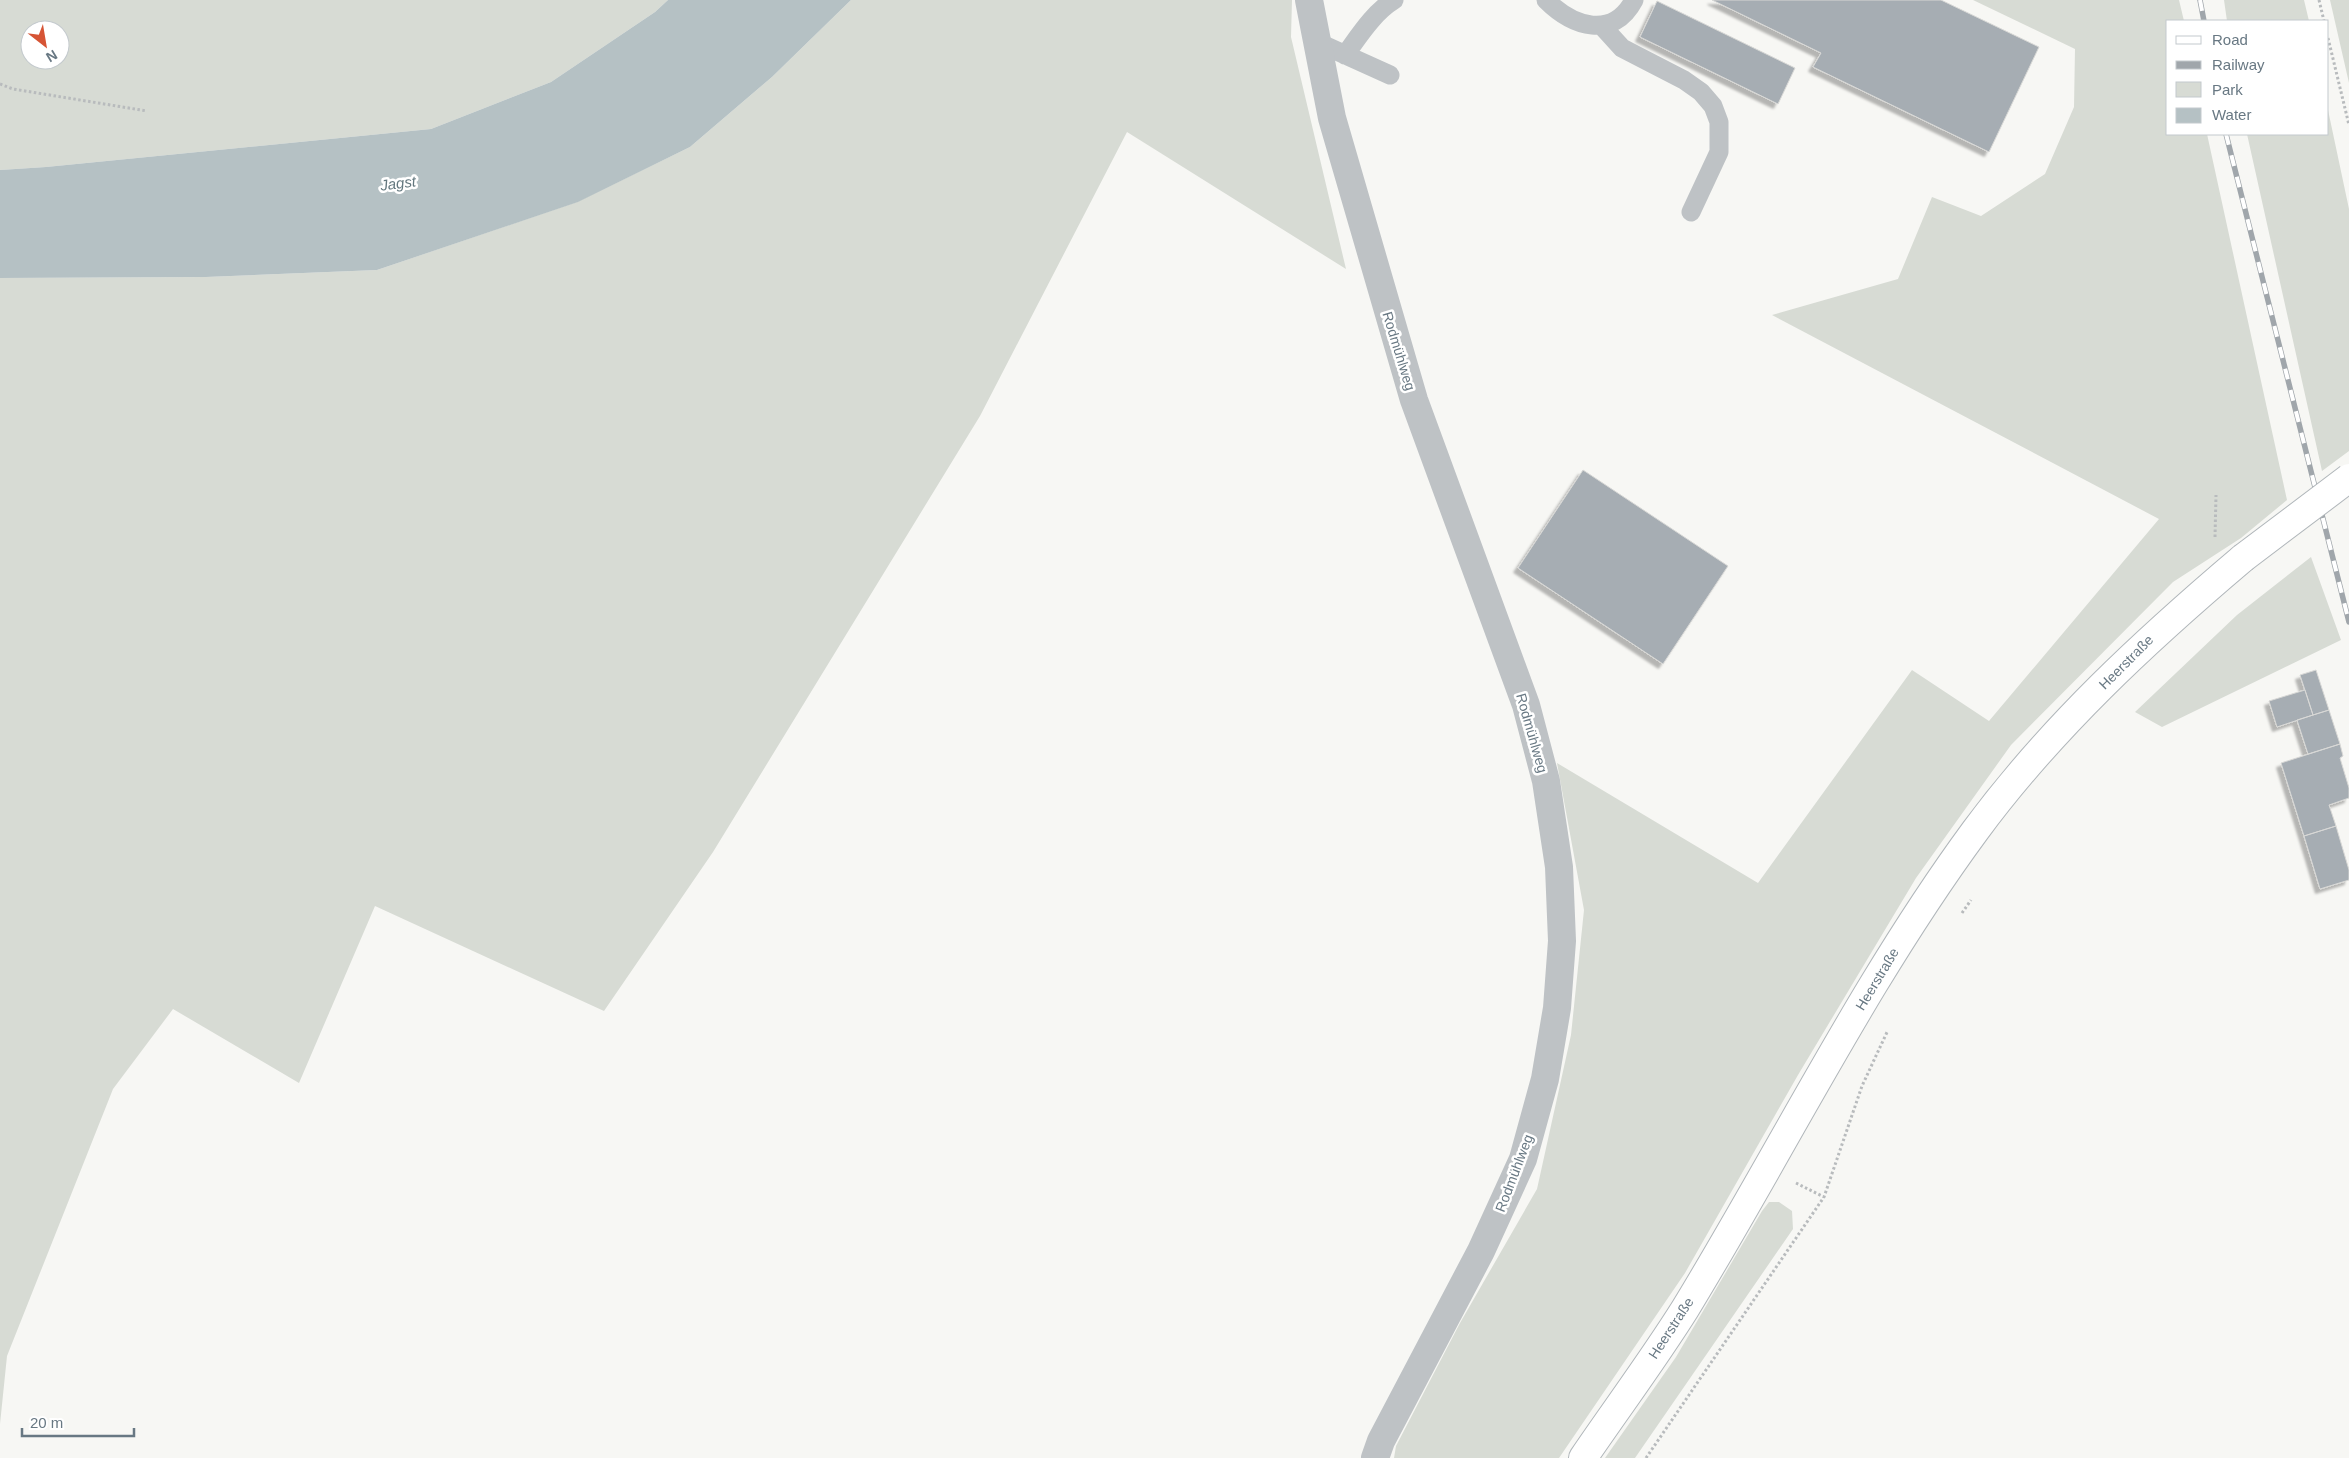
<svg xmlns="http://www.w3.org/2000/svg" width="2349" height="1458" viewBox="0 0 2349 1458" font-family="Arial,sans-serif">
<defs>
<filter id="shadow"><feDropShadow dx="-4.5" dy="4.5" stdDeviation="1" flood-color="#0004"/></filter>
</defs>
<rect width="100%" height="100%" fill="#f7f7f4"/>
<path fill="#d7dbd4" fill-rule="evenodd" d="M 0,0 L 668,0 L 655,12 L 551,82 L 431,129 L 46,167 L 0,170 ZM 30,30 L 60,30 L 60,60 L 30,60 Z
M 851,0 L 1292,0 L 1291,37 L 1346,269 L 1127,132 L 980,416 L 713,852 L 604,1011 L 375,906 L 299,1083 L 173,1009 L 113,1089 L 7,1356 L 0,1424 L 0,278 L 206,277 L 377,270 L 577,202 L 690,147 L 772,77 Z
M 1973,0 L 2179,0 L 2184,21 L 2168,21 L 2168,134 L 2207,134 L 2287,500 L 2241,538 L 2173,582 L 2011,745 L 1916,878 L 1798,1075 L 1685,1273 L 1559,1458 L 1394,1458 L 1396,1446 L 1460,1323 L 1537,1189 L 1571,1035 L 1584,910 L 1557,763 L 1758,883 L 1912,670 L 1989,721 L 2159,519 L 1772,315 L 1898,279 L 1932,197 L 1981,216 L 2045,174 L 2074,107 L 2075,49 Z
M 2224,0 L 2304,0 L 2309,21 L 2227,21 Z
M 2330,0 L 2349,0 L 2349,83 Z
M 2328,110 L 2349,209 L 2349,451 L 2322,471 L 2247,134 L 2328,134 Z
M 2311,557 L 2341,640 L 2162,727 L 2135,712 L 2237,615 Z
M 1769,1202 L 1779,1202 L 1792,1211 L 1793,1229 L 1635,1458 L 1605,1458 L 1676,1357 L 1762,1211 Z"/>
<path fill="#b5c1c4" d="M 668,0 L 851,0 L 772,77 L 690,147 L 578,202 L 377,270 L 206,277 L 0,278 L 0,170 L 46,167 L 431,129 L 551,82 L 655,12 Z"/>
<path fill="#a6adb3" stroke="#d8d8d6" filter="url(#shadow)" d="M 1712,0 L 1941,0 L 2039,47 L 1989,152 L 1813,67 L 1821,53 Z
M 1657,1 L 1795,68 L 1778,104 L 1640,37 Z
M 1583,470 L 1728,566 L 1663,664 L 1518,568 Z
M 2316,670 L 2329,710 L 2313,715 L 2300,675 Z
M 2305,690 L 2313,715 L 2277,727 L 2269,701 Z
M 2329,710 L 2340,744 L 2308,754 L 2297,720 Z
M 2340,744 L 2343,756 L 2340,758 L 2349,788 L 2349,798 L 2329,805 L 2336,826 L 2304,836 L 2281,763 Z
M 2336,826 L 2349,870 L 2349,880 L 2320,889 L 2304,836 Z"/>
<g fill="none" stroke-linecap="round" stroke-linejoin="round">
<defs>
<path id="secondary" d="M 1583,1458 C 1617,1408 1653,1360 1685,1309 C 1782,1150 1864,982 1975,831 C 2051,728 2145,641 2243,558"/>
</defs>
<use href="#secondary" stroke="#b0b6ba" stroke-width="30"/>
<path stroke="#b8bbbd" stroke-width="3" stroke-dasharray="2.5 2.5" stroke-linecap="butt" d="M 2319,0 L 2324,21
M 2328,38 L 2349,125
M 0,84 L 13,89 L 147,111
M 2215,537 L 2216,495
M 1962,913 L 1971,900
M 1796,1183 L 1824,1197
M 1646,1458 L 1824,1197 L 1862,1086 L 1888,1030"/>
<path stroke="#bec2c5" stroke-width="19" d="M 1546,0 C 1573,27 1613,40 1634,0
M 1602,26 L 1622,48 L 1684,80 L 1701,92 L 1713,106 L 1719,122 L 1719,152 L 1691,212
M 1317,42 L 1390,75
M 1345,55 C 1359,36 1373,13 1394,0"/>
<path stroke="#bec2c5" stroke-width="28" d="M 1309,0 L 1332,118 L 1414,400 L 1526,705 L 1546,781 L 1559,867 L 1562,941 L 1557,1008 L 1545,1079 L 1523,1159 L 1481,1251 L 1381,1441 L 1375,1458"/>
<use href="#secondary" stroke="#fff" stroke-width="28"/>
<defs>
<path id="rail" d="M 2200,0 L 2204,21
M 2226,134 L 2349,622"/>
</defs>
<use href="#rail" stroke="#a0a6ab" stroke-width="5.5"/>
<use href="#rail" stroke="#fff" stroke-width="4" stroke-dasharray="11" stroke-linecap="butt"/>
<defs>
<path id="secondary-bridge" d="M 2243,558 L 2349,478"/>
</defs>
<use href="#secondary-bridge" stroke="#b0b6ba" stroke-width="30" stroke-linecap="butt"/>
<use href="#secondary-bridge" stroke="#fff" stroke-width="28"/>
</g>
<g text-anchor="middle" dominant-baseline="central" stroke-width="5" stroke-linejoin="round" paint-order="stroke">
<g font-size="14" fill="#687883" stroke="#fff">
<text transform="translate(1399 351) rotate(73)">Rodmühlweg</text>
<text transform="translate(2126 662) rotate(-45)">Heerstraße</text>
<text transform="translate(1532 733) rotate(74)">Rodmühlweg</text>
<text transform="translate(1877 979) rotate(-59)">Heerstraße</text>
<text transform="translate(1514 1173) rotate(-69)">Rodmühlweg</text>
<text transform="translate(1671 1328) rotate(-57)">Heerstraße</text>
</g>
<g font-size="15" font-style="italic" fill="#64787f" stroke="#fff">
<text transform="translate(398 183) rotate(-7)">Jagst</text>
</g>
</g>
<rect x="2166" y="20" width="162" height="115" fill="#ffffff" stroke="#c3c9cd"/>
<rect x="2176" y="36" width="25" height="8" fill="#ffffff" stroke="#c3c9cd"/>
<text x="2212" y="45" font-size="15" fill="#687883">Road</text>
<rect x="2176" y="61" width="25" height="8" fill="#a0a6ab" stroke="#c3c9cd"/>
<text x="2212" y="70" font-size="15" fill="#687883">Railway</text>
<rect x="2176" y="82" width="25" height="15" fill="#d7dbd4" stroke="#c3c9cd"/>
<text x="2212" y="95" font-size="15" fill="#687883">Park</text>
<rect x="2176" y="108" width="25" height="15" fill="#b5c1c4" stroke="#c3c9cd"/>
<text x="2212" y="120" font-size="15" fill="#687883">Water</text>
<g transform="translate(45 45) rotate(149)"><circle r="24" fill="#ffffff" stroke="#c3c9cd"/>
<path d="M0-4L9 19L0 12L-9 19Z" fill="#d65435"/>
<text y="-8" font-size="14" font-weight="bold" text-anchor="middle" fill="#687883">N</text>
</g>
<path d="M22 1428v8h112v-8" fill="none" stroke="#687883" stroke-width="2.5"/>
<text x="30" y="1428" font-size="15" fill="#687883" stroke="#ffffff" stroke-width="4" paint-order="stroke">20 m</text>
</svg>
